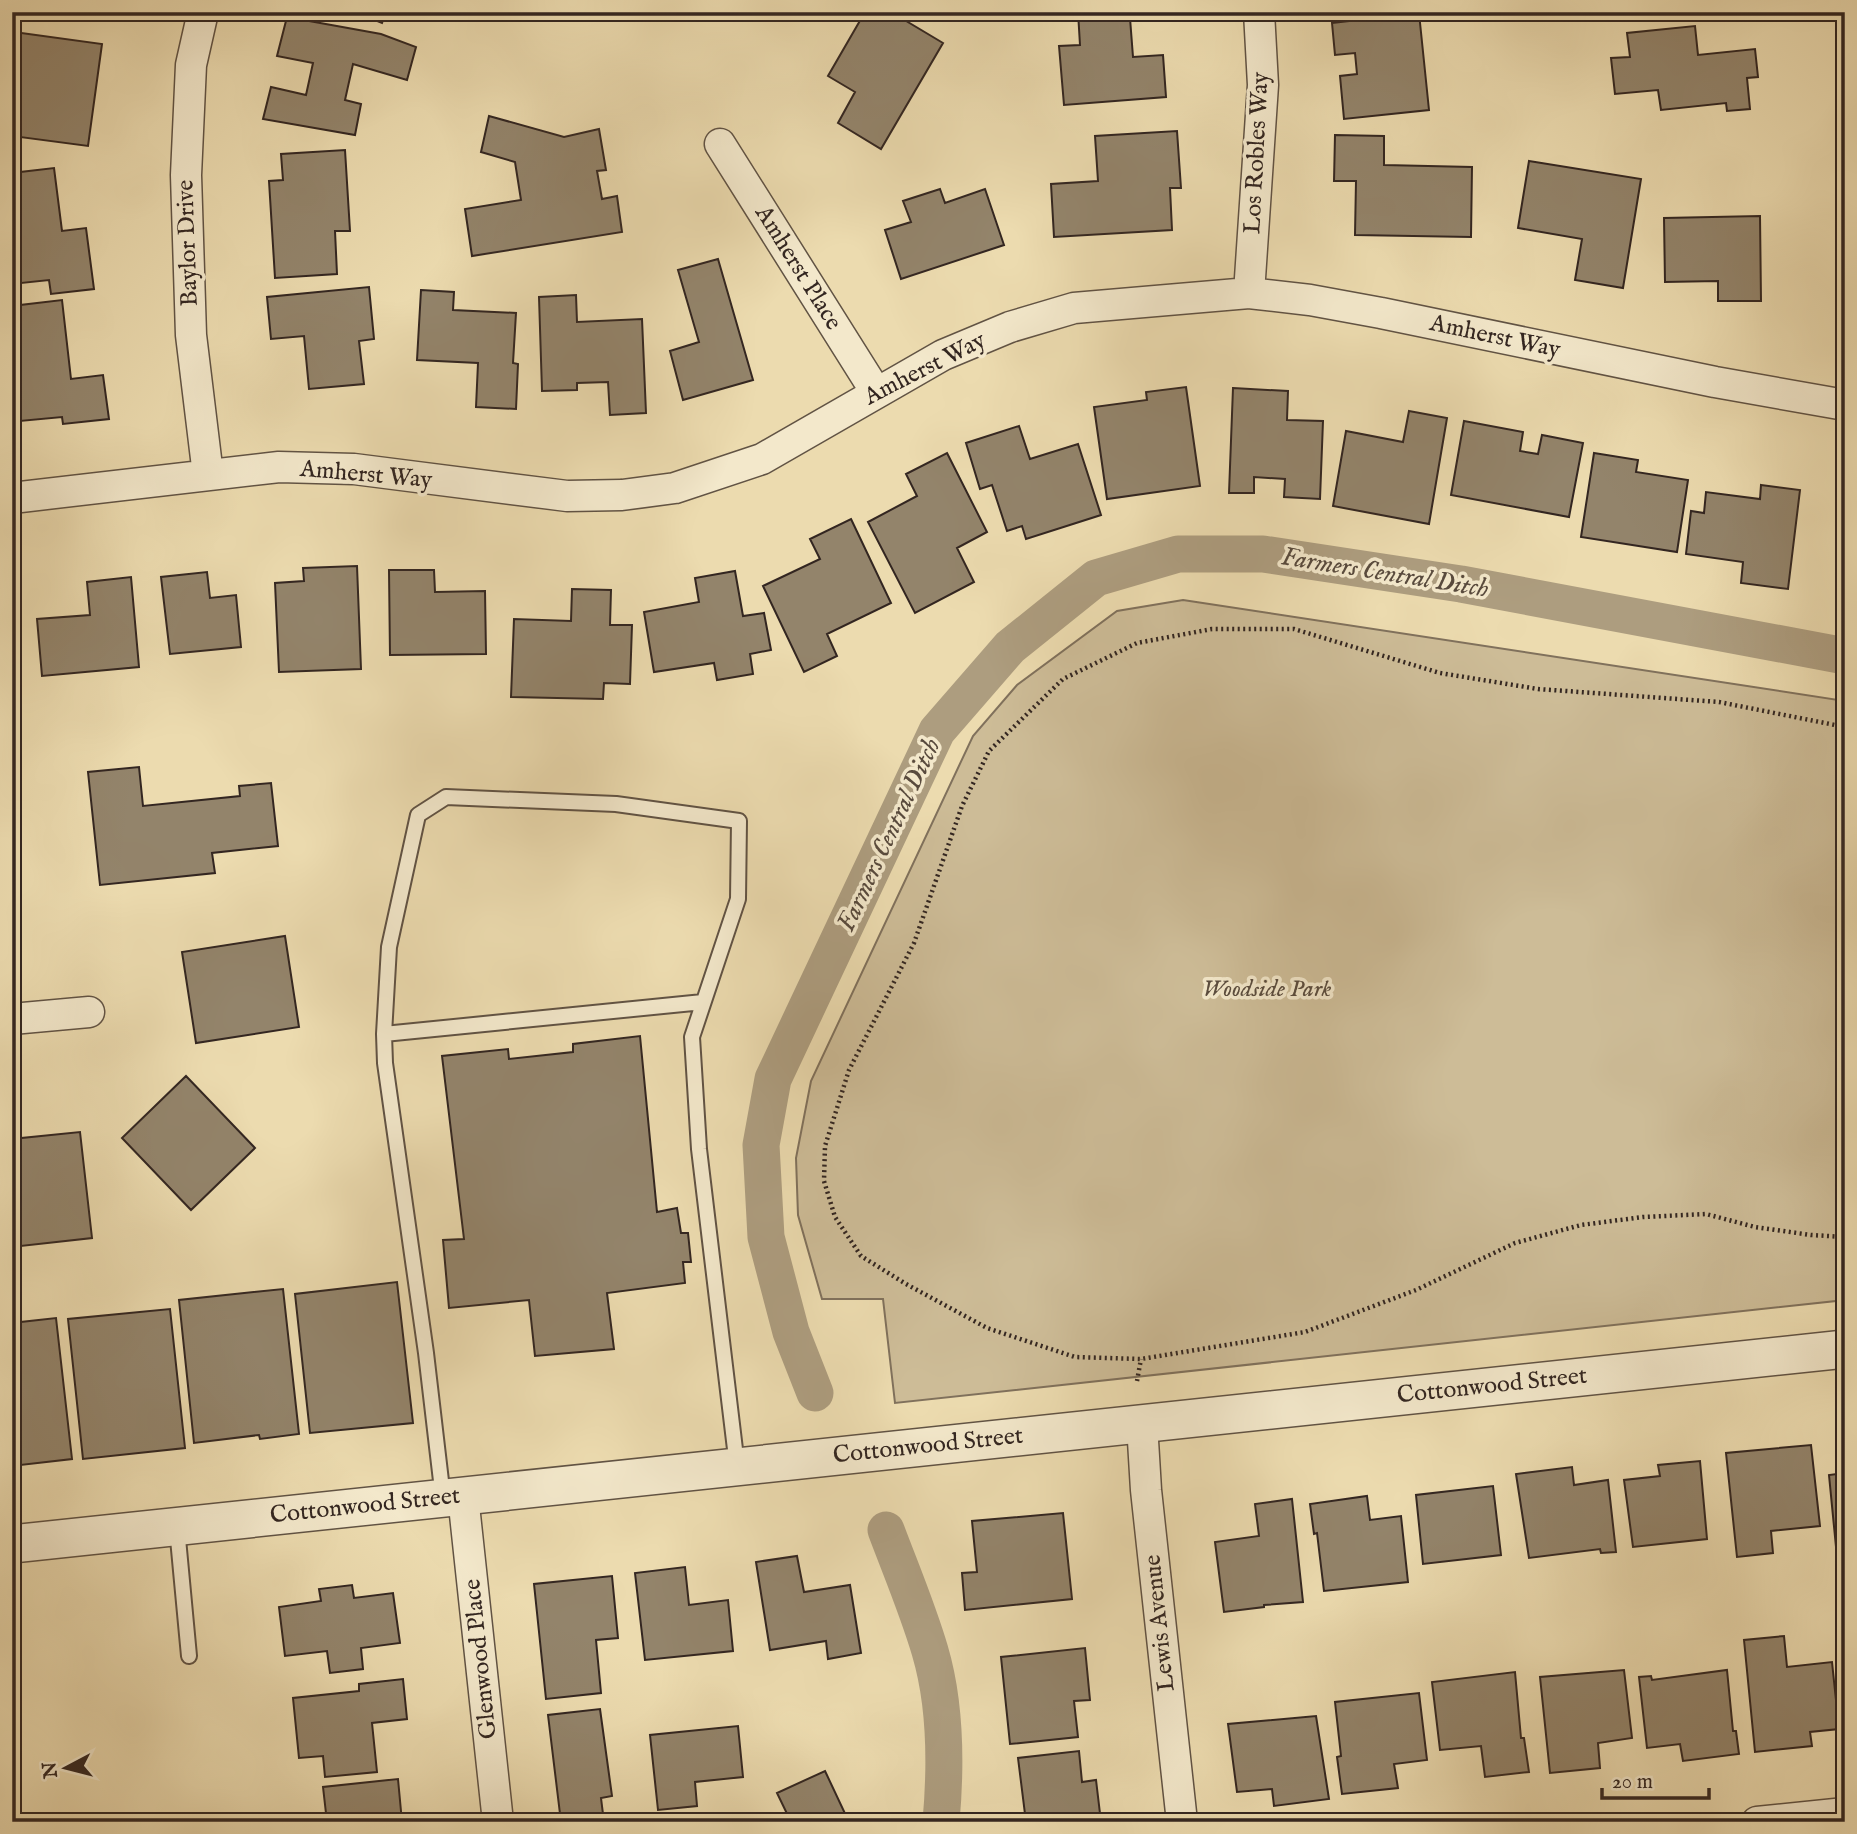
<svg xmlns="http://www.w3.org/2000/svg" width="1857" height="1834" viewBox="0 0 1857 1834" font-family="'IM FELL English',serif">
<rect width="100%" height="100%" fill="#ecdbaf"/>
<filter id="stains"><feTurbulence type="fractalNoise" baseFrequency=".00286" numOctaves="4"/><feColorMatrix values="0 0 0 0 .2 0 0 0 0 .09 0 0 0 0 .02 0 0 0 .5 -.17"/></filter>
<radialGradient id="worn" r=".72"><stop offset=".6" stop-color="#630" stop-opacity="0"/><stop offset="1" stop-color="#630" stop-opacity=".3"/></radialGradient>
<path fill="#cdbc97" stroke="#80715c" stroke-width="2" d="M 1183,600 L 1845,701 L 1845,1300 L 895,1403 L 883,1299 L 822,1299 L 798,1215 L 796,1158 L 811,1081 L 973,736 L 1017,685 L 1117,611 Z"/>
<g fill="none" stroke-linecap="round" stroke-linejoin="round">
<path stroke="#ad9d7f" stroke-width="37" d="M 815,1393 L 791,1332 L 766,1237 L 761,1145 L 773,1079 L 937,731 L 1010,647 L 1096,578 L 1178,554 L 1263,554 L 1461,584 L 1845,656
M 886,1530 C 901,1570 918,1610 930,1651 C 946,1705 946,1766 941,1822"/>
</g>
<path fill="#93846b" stroke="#332621" stroke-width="2" d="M 355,12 L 386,12 L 382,23 Z
M 865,12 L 891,12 L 943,43 L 881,149 L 838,123 L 855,92 L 828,76 Z
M 1078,12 L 1160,12 L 1160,16 L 1130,18 L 1133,57 L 1163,55 L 1166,97 L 1064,105 L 1059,46 L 1080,45 Z
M 1419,13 L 1429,110 L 1344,119 L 1340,76 L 1357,74 L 1355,53 L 1335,55 L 1332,23 Z
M 287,17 L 381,34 L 416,47 L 407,80 L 353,64 L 345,100 L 361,104 L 355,135 L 263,119 L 271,87 L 306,95 L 313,63 L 277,56 Z
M 1695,26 L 1698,55 L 1755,49 L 1758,77 L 1747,78 L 1750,109 L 1727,111 L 1726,103 L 1661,110 L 1658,90 L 1615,94 L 1611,58 L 1630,57 L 1627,33 Z
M 14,32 L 102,44 L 88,146 L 12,136 Z
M 489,116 L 564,137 L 599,129 L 606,170 L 597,171 L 602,199 L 617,196 L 622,232 L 472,256 L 465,209 L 521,200 L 515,162 L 481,152 Z
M 1177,131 L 1181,188 L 1170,188 L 1172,230 L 1054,237 L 1051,184 L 1098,181 L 1095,136 Z
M 1335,135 L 1384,136 L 1384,165 L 1472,167 L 1471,237 L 1355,235 L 1356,181 L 1334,181 Z
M 345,150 L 350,231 L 335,231 L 337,274 L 275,278 L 269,181 L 283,180 L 281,154 Z
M 1529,161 L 1641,179 L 1623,288 L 1575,280 L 1582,239 L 1518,228 Z
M 54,168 L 62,231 L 86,228 L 94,289 L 51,294 L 49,280 L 12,284 L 12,173 Z
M 940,189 L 945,203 L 985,189 L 1004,245 L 901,279 L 885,230 L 911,222 L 903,201 Z
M 1760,216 L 1761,301 L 1718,301 L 1718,281 L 1665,282 L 1664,218 Z
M 718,259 L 753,380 L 683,400 L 670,351 L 699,342 L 678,270 Z
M 369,287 L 374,339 L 359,341 L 364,384 L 309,389 L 304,336 L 271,339 L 267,297 Z
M 421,290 L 454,292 L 453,310 L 516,313 L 513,363 L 518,364 L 516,409 L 476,407 L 478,363 L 417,360 Z
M 576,295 L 577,322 L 642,319 L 646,413 L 610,415 L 608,382 L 577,383 L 577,390 L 542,391 L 539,297 Z
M 62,300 L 71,379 L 103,375 L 109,419 L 63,424 L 62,417 L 20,421 L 12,352 L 12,306 Z
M 1186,387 L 1200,486 L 1107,499 L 1094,407 L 1147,400 L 1146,392 Z
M 1233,388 L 1288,391 L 1287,420 L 1323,421 L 1320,499 L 1284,497 L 1285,479 L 1254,477 L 1254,493 L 1229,493 Z
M 1409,411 L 1447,418 L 1429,524 L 1333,506 L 1346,431 L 1403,442 Z
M 1464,421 L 1523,432 L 1520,451 L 1538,454 L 1542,435 L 1583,443 L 1569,517 L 1451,495 Z
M 1019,426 L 1030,459 L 1078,444 L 1101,515 L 1026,539 L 1022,526 L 1007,531 L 992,485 L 980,489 L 966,443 Z
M 947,453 L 987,532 L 957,548 L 974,582 L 915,613 L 868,522 L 917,496 L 906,474 Z
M 1594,453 L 1638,460 L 1636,472 L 1688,480 L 1677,552 L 1581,537 Z
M 1761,485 L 1800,490 L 1788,589 L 1741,583 L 1743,562 L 1686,554 L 1691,511 L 1704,513 L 1706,492 L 1760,499 Z
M 851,519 L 891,603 L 827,634 L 837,656 L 804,672 L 763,586 L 820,559 L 810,539 Z
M 357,566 L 361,669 L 279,672 L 275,583 L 304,581 L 303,568 Z
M 389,570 L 434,570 L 435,592 L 485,591 L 486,654 L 390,655 Z
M 735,571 L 743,616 L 764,613 L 771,650 L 750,654 L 753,674 L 717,680 L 714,663 L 654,672 L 644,612 L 699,602 L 695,578 Z
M 207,572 L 210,598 L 236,595 L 241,647 L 170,654 L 161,577 Z
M 131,577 L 139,667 L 42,676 L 37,619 L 90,615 L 87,582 Z
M 572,589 L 611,590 L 610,625 L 632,625 L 630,684 L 604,683 L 603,699 L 511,697 L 514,619 L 571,621 Z
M 139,767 L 143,806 L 240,796 L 239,786 L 271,783 L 278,846 L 212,853 L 215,873 L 100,885 L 88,772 Z
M 285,936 L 299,1027 L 196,1043 L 182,952 Z
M 640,1036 L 657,1212 L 677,1208 L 681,1233 L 688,1233 L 691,1262 L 683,1262 L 685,1283 L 607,1293 L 614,1349 L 535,1356 L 529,1300 L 449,1308 L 443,1240 L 464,1239 L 442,1056 L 508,1049 L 509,1059 L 573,1052 L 573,1044 Z
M 186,1076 L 255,1148 L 191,1210 L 122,1138 Z
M 80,1132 L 92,1238 L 12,1247 L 12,1139 Z
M 397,1282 L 413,1423 L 310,1433 L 295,1294 Z
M 283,1289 L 299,1434 L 260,1439 L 259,1435 L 194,1443 L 179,1300 Z
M 170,1309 L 185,1448 L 83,1459 L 68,1319 Z
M 56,1318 L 72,1459 L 12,1466 L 12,1323 Z
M 1811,1445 L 1820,1526 L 1771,1531 L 1773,1553 L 1737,1557 L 1726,1453 Z
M 1700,1461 L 1707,1539 L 1633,1547 L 1624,1480 L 1660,1476 L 1658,1465 Z
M 1572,1467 L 1574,1485 L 1608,1480 L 1616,1552 L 1601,1553 L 1600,1549 L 1529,1558 L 1516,1474 Z
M 1845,1473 L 1845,1546 L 1836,1547 L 1829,1475 Z
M 1493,1486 L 1501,1555 L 1423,1564 L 1416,1495 Z
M 1367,1496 L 1370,1520 L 1401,1516 L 1408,1582 L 1324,1591 L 1317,1533 L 1314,1534 L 1310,1504 Z
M 1292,1499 L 1303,1602 L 1264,1605 L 1264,1607 L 1224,1612 L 1215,1542 L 1259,1536 L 1255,1504 Z
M 1063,1513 L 1072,1599 L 965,1610 L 962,1573 L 977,1572 L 972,1521 Z
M 797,1556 L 804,1592 L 850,1585 L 861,1653 L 828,1659 L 826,1641 L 770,1650 L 756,1562 Z
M 685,1567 L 689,1605 L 728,1600 L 733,1651 L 645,1660 L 635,1573 Z
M 612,1576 L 618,1638 L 596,1640 L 601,1693 L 546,1699 L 534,1584 Z
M 352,1585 L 354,1598 L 393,1593 L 400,1643 L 361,1648 L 363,1669 L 330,1673 L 327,1651 L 285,1656 L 279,1607 L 321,1601 L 319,1589 Z
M 1784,1636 L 1787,1667 L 1832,1662 L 1839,1729 L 1810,1732 L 1812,1746 L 1755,1752 L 1744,1640 Z
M 1085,1648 L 1090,1700 L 1074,1701 L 1078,1737 L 1010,1744 L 1001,1657 Z
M 1624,1670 L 1632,1738 L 1598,1743 L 1600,1768 L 1550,1773 L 1540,1677 Z
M 1727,1670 L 1733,1731 L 1736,1731 L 1739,1754 L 1683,1761 L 1680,1744 L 1647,1748 L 1639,1677 L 1651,1676 L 1652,1680 Z
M 1515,1672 L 1521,1738 L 1524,1738 L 1529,1772 L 1485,1777 L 1481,1746 L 1440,1750 L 1432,1682 Z
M 403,1679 L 407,1719 L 372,1723 L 377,1772 L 325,1777 L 323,1756 L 299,1758 L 293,1698 L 359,1691 L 359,1684 Z
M 1419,1693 L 1427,1760 L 1394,1764 L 1398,1788 L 1342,1794 L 1337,1757 L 1341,1756 L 1335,1702 Z
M 600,1709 L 612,1796 L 601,1798 L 604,1822 L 561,1822 L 548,1715 Z
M 1316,1716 L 1329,1799 L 1274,1806 L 1272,1789 L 1237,1792 L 1228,1724 Z
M 738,1726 L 743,1777 L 695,1782 L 697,1806 L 658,1810 L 650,1735 Z
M 1079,1751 L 1082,1782 L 1096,1780 L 1101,1822 L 1026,1822 L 1018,1758 Z
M 825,1771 L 849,1822 L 791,1822 L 777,1793 Z
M 398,1779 L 402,1822 L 327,1822 L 323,1787 Z"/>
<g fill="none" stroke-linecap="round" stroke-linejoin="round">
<defs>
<path id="service" d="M 384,1034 L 703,1002
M 443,1498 L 426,1353 L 385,1063 L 384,1034 L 389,947 L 418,815 L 446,797 L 616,804 L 739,821 L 738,899 L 692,1037 L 699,1149 L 737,1466
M 177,1528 L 189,1656"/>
<path id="minor" d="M 203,12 L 191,65 L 186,175 L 191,335 L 208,475
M 720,144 L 876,392
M 1249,293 L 1263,85 L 1259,12
M 12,498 L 279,467 L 354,469 L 567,496 L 622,495 L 675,488 L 762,459 L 943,355 L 1010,327 L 1074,308 L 1249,293 L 1310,300 L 1381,313 L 1715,382 L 1845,405
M 12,1019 L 89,1012
M 1142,1424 L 1146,1490 L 1182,1822
M 463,1496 L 498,1822
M 1757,1822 L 1845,1813"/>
<path id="tertiary" d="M 12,1544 L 1845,1349"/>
</defs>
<use href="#service" stroke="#615344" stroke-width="18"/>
<use href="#minor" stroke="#615344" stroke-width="33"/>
<use href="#tertiary" stroke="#615344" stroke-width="40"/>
<path stroke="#332621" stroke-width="4.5" stroke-dasharray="2 3.5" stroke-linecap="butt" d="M 1845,727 L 1719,702 L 1538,689 L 1440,673 L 1294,629 L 1212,629 L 1137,643 L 1063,679 L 989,751 L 962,806 L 914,943 L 849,1070 L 825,1146 L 824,1181 L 835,1217 L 861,1256 L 906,1284 L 987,1328 L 1075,1357 L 1141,1359 L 1305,1332 L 1416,1290 L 1515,1243 L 1581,1225 L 1643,1217 L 1706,1214 L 1755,1227 L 1811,1235 L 1845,1237
M 1137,1381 L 1141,1359"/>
<use href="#service" stroke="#f3e8cb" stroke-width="14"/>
<use href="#minor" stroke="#f3e8cb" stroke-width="30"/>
<use href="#tertiary" stroke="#f3e8cb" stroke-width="37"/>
</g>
<g text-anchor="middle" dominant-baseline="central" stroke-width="7" stroke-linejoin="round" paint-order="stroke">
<g font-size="24" fill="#332621" stroke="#f3e8cb">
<text transform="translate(1257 153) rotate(-87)">Los Robles Way</text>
<text transform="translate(188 243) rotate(-92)">Baylor Drive</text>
<text transform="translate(798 268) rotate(58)">Amherst Place</text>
<text transform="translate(1495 337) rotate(12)">Amherst Way</text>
<text transform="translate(925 369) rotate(-27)">Amherst Way</text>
<text transform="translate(366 475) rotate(5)">Amherst Way</text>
<text transform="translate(1492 1386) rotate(-6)">Cottonwood Street</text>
<text transform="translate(928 1446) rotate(-6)">Cottonwood Street</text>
<text transform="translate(365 1506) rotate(-6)">Cottonwood Street</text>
<text transform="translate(1160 1623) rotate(-96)">Lewis Avenue</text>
<text transform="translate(481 1659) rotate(-96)">Glenwood Place</text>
</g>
<g font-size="24" font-style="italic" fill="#5a4c3e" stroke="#f3e8cb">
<text x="1267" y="989">Woodside Park</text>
</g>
<g font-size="26" font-style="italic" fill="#584a3d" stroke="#f3e8cb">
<text transform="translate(1385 573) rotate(9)">Farmers Central Ditch</text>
<text transform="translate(889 835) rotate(-65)">Farmers Central Ditch</text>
</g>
</g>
<rect width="1857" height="1834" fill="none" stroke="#ecdbaf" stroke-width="42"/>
<rect x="14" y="14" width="1829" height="1806" fill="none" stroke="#332621" stroke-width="3.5"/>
<rect x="21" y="21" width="1815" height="1792" fill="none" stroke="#332621" stroke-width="2"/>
<g transform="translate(66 1768) rotate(263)" stroke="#f3e8cb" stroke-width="5" paint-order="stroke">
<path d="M0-5L12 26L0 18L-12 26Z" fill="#332621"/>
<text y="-10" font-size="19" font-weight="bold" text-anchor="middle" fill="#332621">N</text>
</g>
<path d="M1602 1788v10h107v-10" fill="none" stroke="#332621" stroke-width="3.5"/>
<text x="1612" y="1788" font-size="21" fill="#332621" stroke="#f3e8cb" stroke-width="5" paint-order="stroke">20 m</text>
<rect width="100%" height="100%" filter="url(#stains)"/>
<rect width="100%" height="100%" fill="url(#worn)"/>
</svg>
